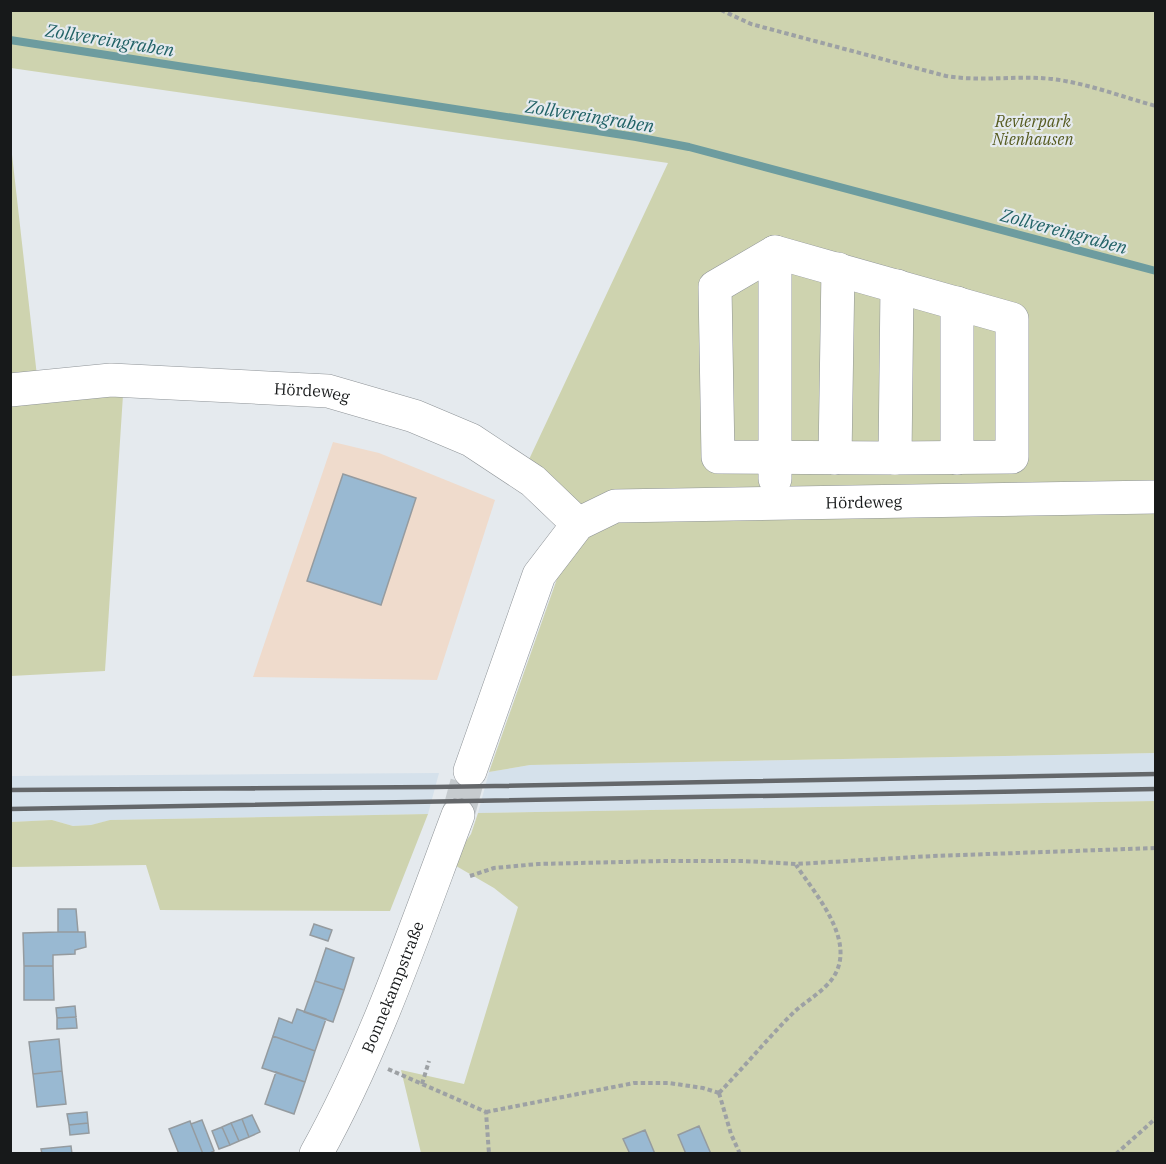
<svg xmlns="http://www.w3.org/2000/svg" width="1166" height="1164" viewBox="0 0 1166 1164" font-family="'IBM Plex Serif',serif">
<rect width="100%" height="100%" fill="#e5eaee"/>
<path fill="#efdbcc" d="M 333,442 L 379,453 L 495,500 L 437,680 L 253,677 Z"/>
<path fill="#d5e1eb" d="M 1155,753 L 1155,801 L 478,813 L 489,772 L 530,765 Z
M 439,773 L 428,814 L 111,820 L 91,825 L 73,826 L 52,820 L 11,822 L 10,776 Z"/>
<path fill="#ced3af" d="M 11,11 L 1155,11 L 1155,753 L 530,765 L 489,772 L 571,539 L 525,468 L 668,163 L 11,68 Z
M 10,137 L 37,376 L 123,395 L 105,671 L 11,676 Z
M 1155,801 L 1155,1153 L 421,1153 L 401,1070 L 464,1084 L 518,907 L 494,888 L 451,863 L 471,834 L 478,813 Z
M 428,814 L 390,911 L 160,910 L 146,865 L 11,867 L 11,822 L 52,820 L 73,826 L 91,825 L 110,820 Z"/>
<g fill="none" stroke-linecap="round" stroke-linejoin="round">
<path stroke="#6d9c9f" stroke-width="8" d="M 10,40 L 636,137 L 689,147 L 1156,271"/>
</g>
<path fill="#99b9d2" stroke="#959b9f" stroke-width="1.5" d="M 343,474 L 416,498 L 381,605 L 307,581 Z
M 58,909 L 76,909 L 78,932 L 58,932 Z
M 314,924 L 332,930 L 328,941 L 310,935 Z
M 58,932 L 85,932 L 86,947 L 75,950 L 75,954 L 53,955 L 53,966 L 24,966 L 23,933 Z
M 326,948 L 354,958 L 344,990 L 315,981 Z
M 24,966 L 53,966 L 54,1000 L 24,1000 Z
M 315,981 L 344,990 L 333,1022 L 304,1012 Z
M 75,1006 L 76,1017 L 57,1018 L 56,1008 Z
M 297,1009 L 326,1019 L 315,1051 L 273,1036 L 279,1018 L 292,1023 Z
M 76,1017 L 77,1028 L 57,1029 L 57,1018 Z
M 273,1036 L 315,1051 L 305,1082 L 262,1068 Z
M 59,1039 L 62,1071 L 33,1074 L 29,1042 Z
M 62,1071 L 66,1104 L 37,1107 L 33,1074 Z
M 276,1072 L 305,1082 L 294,1114 L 265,1104 Z
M 87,1112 L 88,1123 L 69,1125 L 67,1114 Z
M 252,1115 L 260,1132 L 249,1137 L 242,1119 Z
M 242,1119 L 249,1137 L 239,1141 L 231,1123 Z
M 202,1120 L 214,1151 L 208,1154 L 203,1154 L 191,1124 Z
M 190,1121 L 191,1124 L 203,1154 L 179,1154 L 169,1129 Z
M 88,1123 L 89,1133 L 70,1135 L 69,1125 Z
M 231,1123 L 239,1141 L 230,1145 L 222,1127 Z
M 699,1126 L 711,1154 L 686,1154 L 678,1135 Z
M 222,1127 L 230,1145 L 219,1149 L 212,1131 Z
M 645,1130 L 655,1154 L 630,1154 L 623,1139 Z
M 71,1146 L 72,1154 L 42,1154 L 41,1149 Z"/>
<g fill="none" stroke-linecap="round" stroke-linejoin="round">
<path stroke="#c6cbce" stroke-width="33" stroke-dasharray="33 16" stroke-linecap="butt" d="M 458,815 L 470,771"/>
<defs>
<g id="minor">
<path d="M 775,252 L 1012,319 L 1012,457 L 895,458 L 718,457 L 715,287 Z"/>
<path d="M 775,252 L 775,479"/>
<path d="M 957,303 L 957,458"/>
<path id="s1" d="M 10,390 L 111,380 L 328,391 L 414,416 L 471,440 L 533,481 L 578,524"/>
<path d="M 835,458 L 838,269"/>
<path d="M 895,458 L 897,286"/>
<path id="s2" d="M 470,771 L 539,575 L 578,524 L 615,506 L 1156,497"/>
<path id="s3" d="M 316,1154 C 375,1048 415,929 458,815"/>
</g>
</defs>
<use href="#minor" stroke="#8e9397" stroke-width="34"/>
<path stroke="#9da1a4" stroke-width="4" stroke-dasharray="4.5 3" stroke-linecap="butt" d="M 721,10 L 751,24 L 946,76 C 982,82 1017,75 1052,79 C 1087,83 1122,97 1156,106
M 470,876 L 494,868 L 538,864 L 664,861 L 743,861 L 796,864 L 933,856 L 1156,848
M 388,1069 L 486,1112 L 489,1154
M 422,1084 L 429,1061
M 719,1093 C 745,1066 768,1038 794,1012 C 804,1003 816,996 826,986 C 864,949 818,898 796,865
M 719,1093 L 731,1134 L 740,1154
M 486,1112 L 634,1083 L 669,1083 L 703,1088 L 719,1093
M 1116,1154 L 1156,1118"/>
<use href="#minor" stroke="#fff" stroke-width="33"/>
<path stroke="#64676a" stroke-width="4.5" d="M 10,790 L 435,787 L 1156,774
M 10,809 L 1156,789"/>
</g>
<g text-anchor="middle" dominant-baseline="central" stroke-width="4.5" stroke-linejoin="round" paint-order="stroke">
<g font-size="16" font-style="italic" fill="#565b20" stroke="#e5eaee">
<text x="1033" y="121">Revierpark<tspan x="1033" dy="18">Nienhausen</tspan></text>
</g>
<g font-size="16" fill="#17191a" stroke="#e5eaee">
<text stroke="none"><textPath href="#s1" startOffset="303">Hördeweg</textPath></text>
<text stroke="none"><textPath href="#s2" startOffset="562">Hördeweg</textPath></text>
<text stroke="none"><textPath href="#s3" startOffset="184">Bonnekampstraße</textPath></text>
</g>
<g font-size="18" font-style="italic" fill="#216266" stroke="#e5eaee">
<text transform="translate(110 40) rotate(9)">Zollvereingraben</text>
<text transform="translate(590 116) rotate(9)">Zollvereingraben</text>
<text transform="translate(1064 231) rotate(15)">Zollvereingraben</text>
</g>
</g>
<rect width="1166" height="1164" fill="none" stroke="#17191a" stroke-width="24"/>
</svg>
